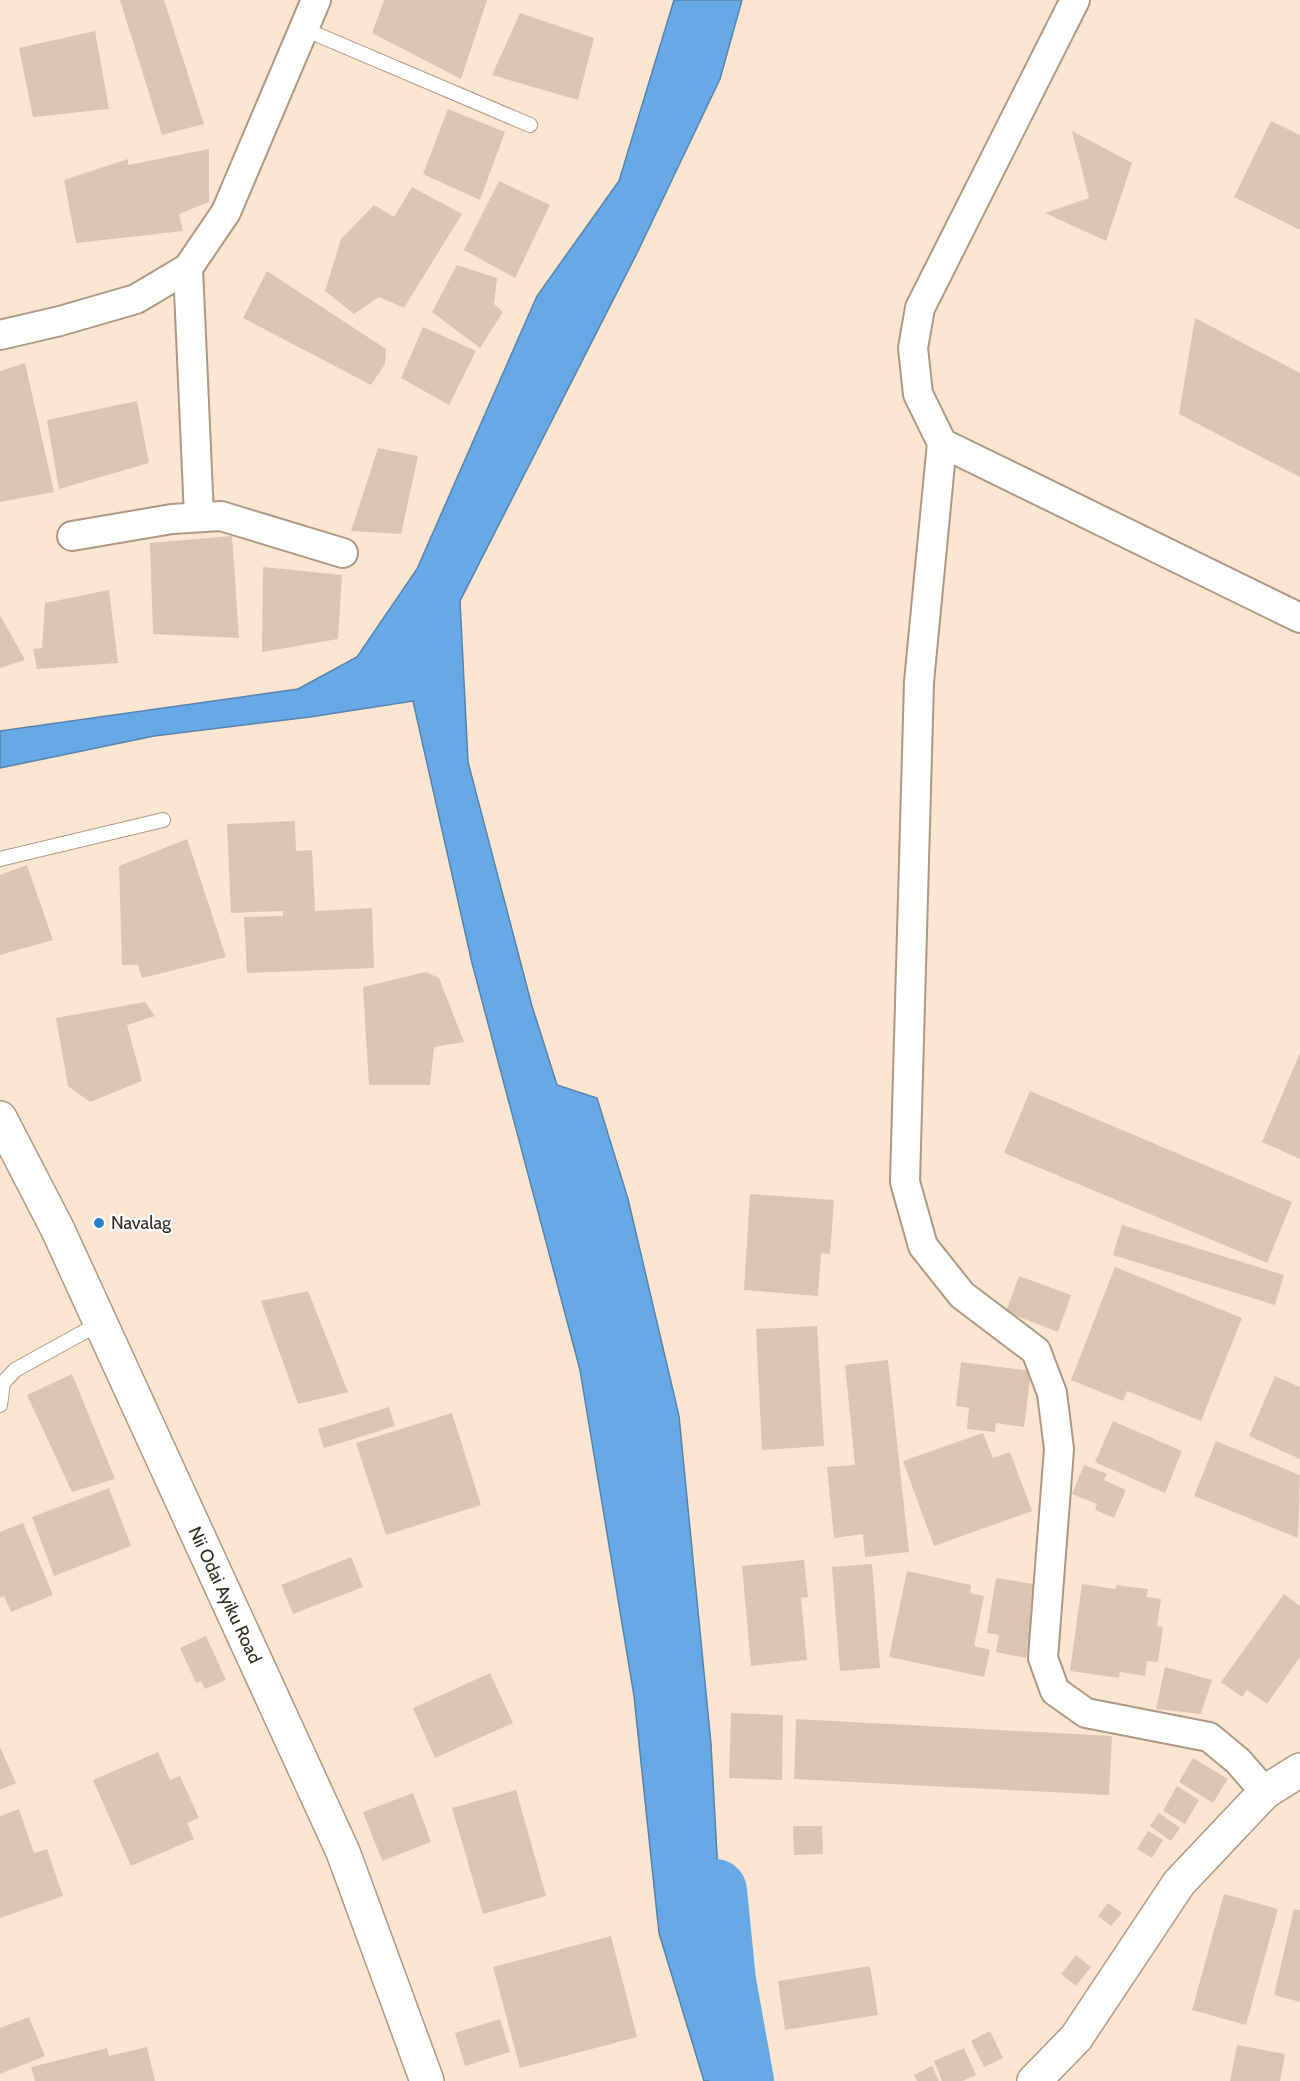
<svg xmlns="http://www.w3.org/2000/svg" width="1300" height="2081" viewBox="0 0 1300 2081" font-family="Cabin,sans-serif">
<rect width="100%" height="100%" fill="#fde6d1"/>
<path fill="#67a8e7" stroke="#5782ac" stroke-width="1.5" d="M 674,0 L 742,0 L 720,79 L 638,251 L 460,601 L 468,762 L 532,1006 L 557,1085 L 597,1098 L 628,1199 L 679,1416 L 711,1744 L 725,2003 L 747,2081 L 704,2081 L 659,1933 L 634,1696 L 580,1370 L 472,963 L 413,701 L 310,717 L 154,736 L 0,768 L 0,731 L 298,689 L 357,657 L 417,569 L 537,296 L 619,181 Z"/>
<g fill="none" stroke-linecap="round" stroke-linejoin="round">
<path stroke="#67a8e7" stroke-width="64" d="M 715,1891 L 724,1981 L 742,2081"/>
</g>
<path fill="#dbc5b1" d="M 120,0 L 164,0 L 204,124 L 162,135 Z
M 384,0 L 487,0 L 461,79 L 372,33 Z
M 520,13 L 594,38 L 578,100 L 492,75 Z
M 95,31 L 109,109 L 33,117 L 19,48 Z
M 448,109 L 505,132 L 480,200 L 423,174 Z
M 1271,121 L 1300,135 L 1300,230 L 1234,197 Z
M 1072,131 L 1132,163 L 1106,241 L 1045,213 L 1089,198 Z
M 209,149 L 209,202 L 179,214 L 183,231 L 76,243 L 64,180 L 128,159 L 128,165 Z
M 499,181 L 550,205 L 515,278 L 464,250 Z
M 412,187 L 462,214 L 404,308 L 379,297 L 354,314 L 325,291 L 341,239 L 374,205 L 394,217 Z
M 457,265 L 497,278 L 494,304 L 503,312 L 480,348 L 432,312 Z
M 267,271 L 386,349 L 385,364 L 371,385 L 243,318 Z
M 1195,318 L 1300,373 L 1300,477 L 1179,414 Z
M 423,327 L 476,351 L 449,405 L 401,378 Z
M 25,363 L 54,492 L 0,502 L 0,371 Z
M 137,401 L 149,463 L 59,489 L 47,420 Z
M 378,448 L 418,456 L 401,534 L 351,531 Z
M 232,536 L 239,638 L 153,634 L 150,543 Z
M 263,567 L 342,575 L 338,639 L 262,652 Z
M 109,590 L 118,663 L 37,669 L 33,649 L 42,648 L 45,603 Z
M 0,615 L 25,660 L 0,668 Z
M 295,821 L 296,851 L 312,850 L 315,911 L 372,908 L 374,968 L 247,973 L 244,917 L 283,916 L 283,911 L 231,913 L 227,824 Z
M 187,839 L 226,957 L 142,978 L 138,965 L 122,965 L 119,866 Z
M 27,865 L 53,940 L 0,955 L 0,875 Z
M 426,972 L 439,978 L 464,1042 L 434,1047 L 430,1085 L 369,1085 L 363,987 Z
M 145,1002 L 155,1016 L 127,1025 L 142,1081 L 90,1102 L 68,1086 L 56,1018 Z
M 1300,1053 L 1300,1159 L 1262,1142 Z
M 1030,1091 L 1292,1202 L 1267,1263 L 1004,1153 Z
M 750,1194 L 834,1200 L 830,1254 L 821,1253 L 818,1296 L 744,1290 Z
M 1122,1225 L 1284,1275 L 1275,1305 L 1113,1255 Z
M 1115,1267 L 1242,1318 L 1201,1421 L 1127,1391 L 1123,1401 L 1071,1380 Z
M 1019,1276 L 1071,1295 L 1058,1332 L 1006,1312 Z
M 308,1291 L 348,1392 L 298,1404 L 261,1301 Z
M 817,1326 L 824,1446 L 762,1450 L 756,1329 Z
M 888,1360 L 909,1552 L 865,1557 L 863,1534 L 834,1538 L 827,1467 L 855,1465 L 845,1365 Z
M 961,1362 L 1031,1371 L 1024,1427 L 996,1423 L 995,1432 L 967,1429 L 969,1408 L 956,1406 Z
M 72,1374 L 115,1479 L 72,1492 L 27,1395 Z
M 1275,1376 L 1300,1387 L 1300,1459 L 1249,1436 Z
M 389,1407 L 395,1426 L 324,1448 L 318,1429 Z
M 452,1413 L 481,1505 L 386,1535 L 356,1443 Z
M 1113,1421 L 1182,1451 L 1165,1493 L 1095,1462 Z
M 983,1433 L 993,1458 L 1010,1452 L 1032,1511 L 934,1546 L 903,1461 Z
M 1216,1441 L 1300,1475 L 1298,1538 L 1194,1496 Z
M 1084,1465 L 1107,1474 L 1104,1480 L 1126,1490 L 1114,1518 L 1095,1510 L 1097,1504 L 1072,1494 Z
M 109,1488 L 131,1546 L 54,1576 L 32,1517 Z
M 23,1523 L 53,1595 L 11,1612 L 4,1596 L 0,1598 L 0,1532 Z
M 351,1557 L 363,1587 L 293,1614 L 281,1585 Z
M 804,1560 L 808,1597 L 801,1598 L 807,1660 L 751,1666 L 742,1566 Z
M 872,1564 L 880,1668 L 840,1671 L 832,1567 Z
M 907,1571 L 971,1585 L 970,1593 L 984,1596 L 974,1646 L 990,1650 L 984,1677 L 889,1657 Z
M 996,1578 L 1039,1585 L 1026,1658 L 996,1652 L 999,1635 L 987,1633 Z
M 1082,1584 L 1116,1589 L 1116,1585 L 1148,1589 L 1146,1597 L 1161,1599 L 1157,1626 L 1163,1627 L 1158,1662 L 1147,1661 L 1145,1676 L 1120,1672 L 1119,1678 L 1070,1671 Z
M 1284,1594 L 1300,1606 L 1300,1657 L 1267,1704 L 1247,1690 L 1242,1697 L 1221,1682 Z
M 206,1636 L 226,1680 L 205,1689 L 201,1681 L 196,1683 L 180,1648 Z
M 1165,1667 L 1212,1680 L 1201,1714 L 1156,1709 Z
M 490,1673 L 513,1723 L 435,1758 L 413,1708 Z
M 731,1713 L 783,1715 L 782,1780 L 729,1778 Z
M 796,1719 L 1112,1736 L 1109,1795 L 794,1779 Z
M 0,1747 L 16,1783 L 0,1790 Z
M 158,1752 L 170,1780 L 180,1776 L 199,1818 L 187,1823 L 194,1839 L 131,1866 L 93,1780 Z
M 1193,1758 L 1228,1779 L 1213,1803 L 1179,1782 Z
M 1177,1786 L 1199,1800 L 1185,1824 L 1163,1811 Z
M 516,1790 L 546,1896 L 483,1914 L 452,1808 Z
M 413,1793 L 431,1842 L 382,1861 L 363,1812 Z
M 19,1809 L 34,1853 L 47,1849 L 63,1896 L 0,1918 L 0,1816 Z
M 1159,1813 L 1180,1828 L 1171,1841 L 1150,1826 Z
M 793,1826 L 822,1826 L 823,1854 L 794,1855 Z
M 1148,1831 L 1163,1840 L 1152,1858 L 1137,1849 Z
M 1224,1894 L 1278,1909 L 1246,2025 L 1192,2010 Z
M 1108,1903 L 1122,1913 L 1111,1926 L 1098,1916 Z
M 1294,1909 L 1300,1910 L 1300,2002 L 1274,1995 Z
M 611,1936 L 637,2037 L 520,2068 L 493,1967 Z
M 1076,1955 L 1091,1967 L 1076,1986 L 1061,1974 Z
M 870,1966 L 878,2015 L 785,2030 L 778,1981 Z
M 29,2017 L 45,2056 L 0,2074 L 0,2028 Z
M 500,2019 L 510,2052 L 465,2066 L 455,2033 Z
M 990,2031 L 1003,2058 L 984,2067 L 971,2041 Z
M 1237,2045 L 1285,2054 L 1280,2081 L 1230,2081 Z
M 147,2047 L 155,2081 L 35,2081 L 31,2067 L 107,2048 L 109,2056 Z
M 964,2048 L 976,2075 L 963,2081 L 942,2081 L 934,2061 Z
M 932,2066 L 939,2081 L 917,2081 L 914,2075 Z"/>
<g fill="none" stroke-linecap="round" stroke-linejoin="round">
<defs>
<path id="lane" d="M 304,29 L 530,125
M 0,859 L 163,820
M 0,1405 L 3,1383 L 15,1370 L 100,1323"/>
<path id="street" d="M 1075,0 L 920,308 L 913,348 L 918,394 L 942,443 L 919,682 L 905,1182 L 923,1246 L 962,1295 L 1036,1351 L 1052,1393 L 1059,1449 L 1043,1658 L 1055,1691 L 1086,1713 L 1209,1737 L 1238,1761 L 1265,1792
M 188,268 L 199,516
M 0,335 L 60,321 L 136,299 L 188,268 L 226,212 L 316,0
M 942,443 L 1300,618
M 72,536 L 172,519 L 221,516 L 343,553"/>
<path id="secondary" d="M 0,1118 L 57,1228 L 343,1852 L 427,2081
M 1034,2081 L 1076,2038 L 1179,1883 L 1265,1792 L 1300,1770"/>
</defs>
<use href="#lane" stroke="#ad9884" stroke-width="16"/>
<use href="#street" stroke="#ad9884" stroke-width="32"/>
<use href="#secondary" stroke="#ad9884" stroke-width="36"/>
<use href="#lane" stroke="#fff" stroke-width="14"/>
<use href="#street" stroke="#fff" stroke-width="28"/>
<use href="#secondary" stroke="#fff" stroke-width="33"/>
</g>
<circle fill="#2480cc" stroke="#fff" stroke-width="2" cx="99" cy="1223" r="6"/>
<g text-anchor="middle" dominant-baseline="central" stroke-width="4.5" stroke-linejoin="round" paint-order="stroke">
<g font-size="18" fill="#332b23" stroke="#fff" text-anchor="start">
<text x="111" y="1223">Navalag</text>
</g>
<g font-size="18" fill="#332b23" stroke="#fff">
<text transform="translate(225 1595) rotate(65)">Nii Odai Ayiku Road</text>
</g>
</g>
</svg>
